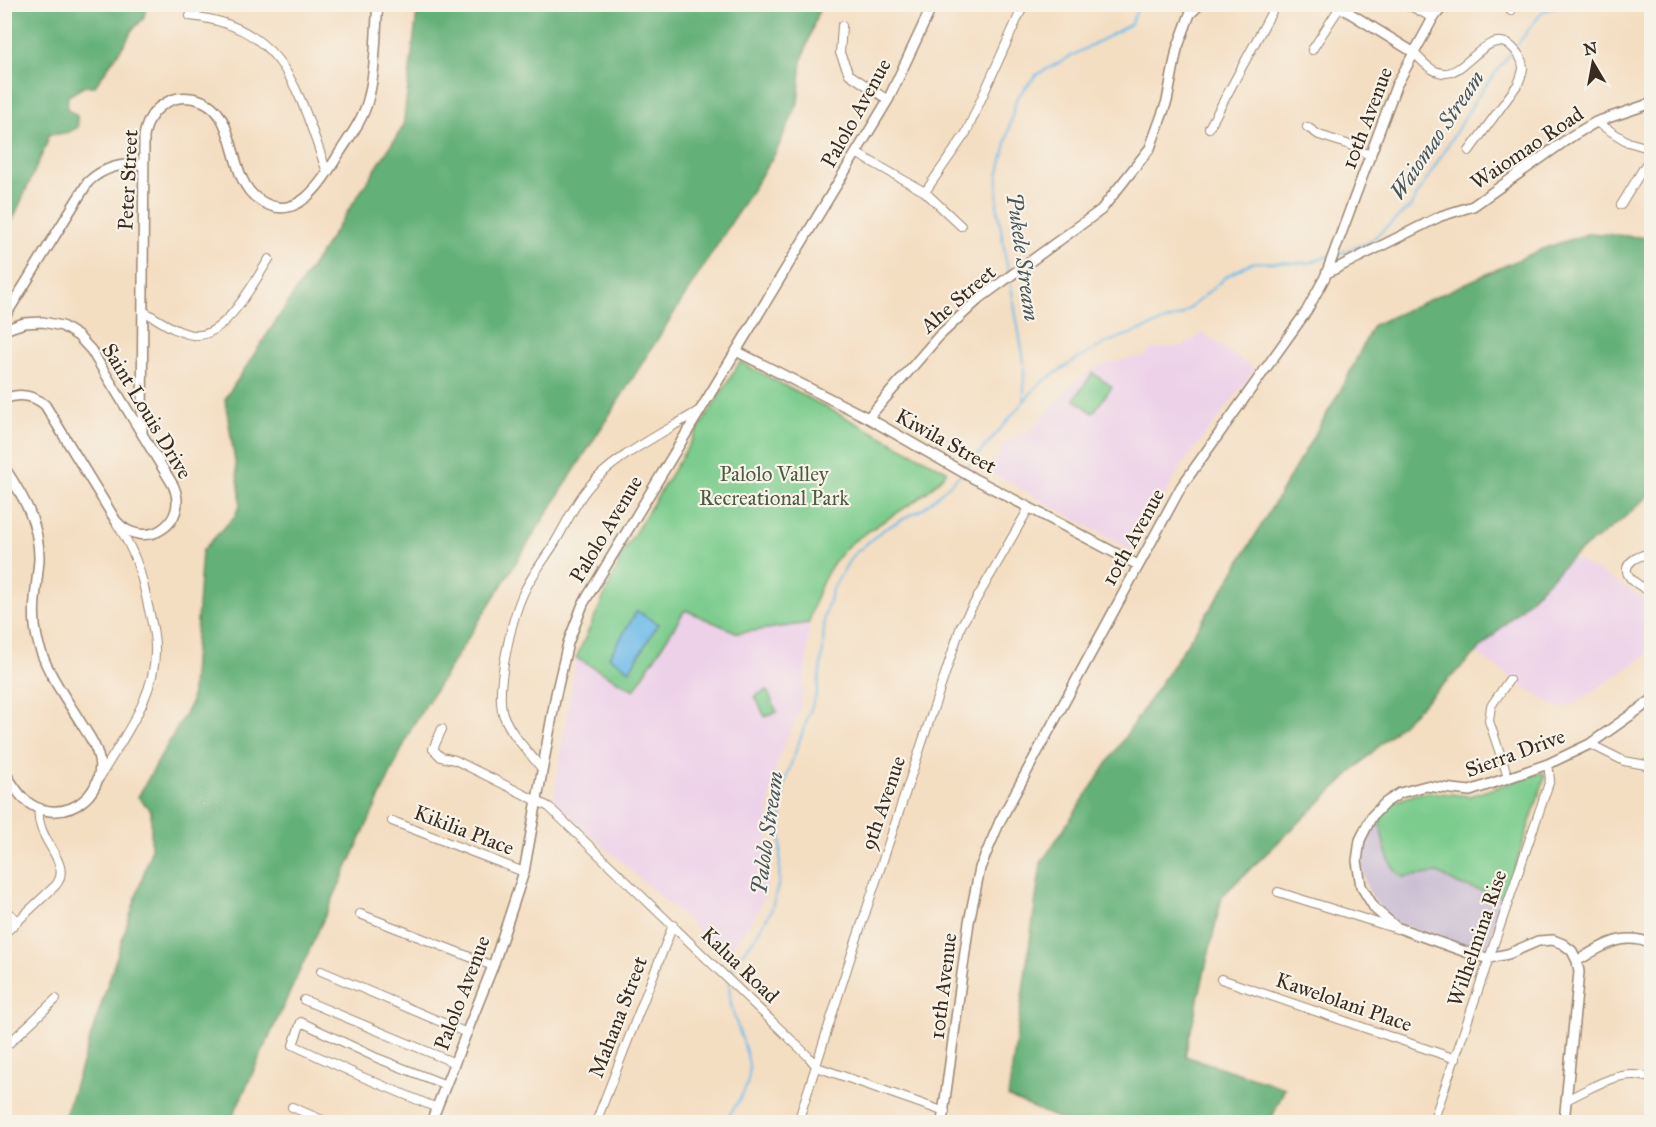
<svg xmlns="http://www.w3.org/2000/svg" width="1656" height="1127" viewBox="0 0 1656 1127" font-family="'IM FELL Great Primer',serif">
<rect width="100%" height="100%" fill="#f7f3e8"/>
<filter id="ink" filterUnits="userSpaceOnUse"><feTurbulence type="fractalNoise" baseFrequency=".0167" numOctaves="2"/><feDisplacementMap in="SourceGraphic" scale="12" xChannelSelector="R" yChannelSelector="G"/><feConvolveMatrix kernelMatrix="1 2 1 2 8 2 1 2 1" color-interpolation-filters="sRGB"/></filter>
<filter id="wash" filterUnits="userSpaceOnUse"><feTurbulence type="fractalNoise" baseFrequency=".008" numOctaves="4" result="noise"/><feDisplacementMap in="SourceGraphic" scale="24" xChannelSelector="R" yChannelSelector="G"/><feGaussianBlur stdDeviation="1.35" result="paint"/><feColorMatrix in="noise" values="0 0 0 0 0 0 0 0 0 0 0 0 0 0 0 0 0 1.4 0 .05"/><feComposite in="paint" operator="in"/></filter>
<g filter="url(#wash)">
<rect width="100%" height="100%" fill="#f4dec2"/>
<path fill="#edd1e9" d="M 1203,333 L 1255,370 L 1182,465 L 1133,551 L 990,472 L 1006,442 L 1031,430 L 1074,383 L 1093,369 L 1111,362 L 1146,356 L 1149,349 L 1183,346 Z
M 1572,557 L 1651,602 L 1651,623 L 1642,633 L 1651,642 L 1651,652 L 1574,704 L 1561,708 L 1550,704 L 1476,653 Z
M 685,610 L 738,633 L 809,623 L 808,650 L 800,710 L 780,754 L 770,795 L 768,840 L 770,866 L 766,891 L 760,908 L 726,955 L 553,801 L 576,658 L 633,690 Z"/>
<path fill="#ccbfd4" d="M 1382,812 L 1380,823 L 1383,843 L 1390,857 L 1403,877 L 1438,873 L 1460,885 L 1505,897 L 1487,950 L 1479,952 L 1399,924 L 1380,909 L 1367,888 L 1361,865 L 1365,840 L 1372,825 Z"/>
<path fill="#7bcc8d" stroke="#5b7b56" stroke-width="1.5" d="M 740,362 L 947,471 C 924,501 893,513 863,535 C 857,539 850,543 845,549 C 825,570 815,595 809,623 L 738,633 L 685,610 L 634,690 L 576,658 L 619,564 L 617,562 Z
M 1093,373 L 1112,387 L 1093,413 L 1074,399 Z
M 767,690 L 777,712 L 765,717 L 755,696 Z
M 1540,773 L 1544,773 L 1545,777 L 1505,897 L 1460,885 L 1438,873 L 1403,877 C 1387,870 1378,828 1382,812 L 1394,802 L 1416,794 L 1431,792 L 1470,796 Z"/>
<path fill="#64b078" stroke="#506d4b" stroke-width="1.5" d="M 5,4 L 148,5 L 143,19 L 132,30 L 125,43 L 95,86 L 85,86 L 68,96 L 67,109 L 77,116 L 78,127 L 67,133 L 48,135 L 47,143 L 5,237 Z
M 418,5 L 824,5 L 818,12 L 802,60 L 798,103 L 776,152 L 413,725 L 230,1122 L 63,1122 L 151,851 L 151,811 L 138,797 L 191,703 L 202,551 L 235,516 L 240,504 L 240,493 L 225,399 L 403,127 Z
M 1590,233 L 1651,238 L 1651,494 L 1618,523 L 1572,557 L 1476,653 L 1222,896 L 1185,1056 L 1285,1088 L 1270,1122 L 1067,1122 L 1008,1097 L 1041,863 L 1226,585 L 1342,388 L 1373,325 L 1542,249 Z"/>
<path fill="#6ebbe8" stroke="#547283" stroke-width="1.5" d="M 637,611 L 658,624 L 630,670 L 609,657 Z"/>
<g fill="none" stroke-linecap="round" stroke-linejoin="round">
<path stroke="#6ebbe8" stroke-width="2" d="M 1336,254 L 1368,243 L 1410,207 L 1477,97 L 1543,11 L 1577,4
M 1008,272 L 997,205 L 998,177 L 1016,99 L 1036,75 L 1131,24 L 1139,4
M 1010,281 L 1024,361 L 1024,400
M 965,470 L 1038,385 L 1072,362 L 1108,342 L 1182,315 L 1227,276 L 1253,262 L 1309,263 L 1331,255
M 731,978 L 733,965 L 755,938 L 771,911 L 779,882 L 781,838 L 781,810 L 786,778 L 817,692 L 823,651 L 824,618 L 832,590 L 852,556 L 883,530 L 924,508 L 961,474
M 725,1122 C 735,1105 751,1088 749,1067 C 747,1040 726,1011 730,983"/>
</g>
</g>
<g filter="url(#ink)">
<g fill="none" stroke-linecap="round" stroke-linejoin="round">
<defs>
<path id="minor" d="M 1392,4 L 1412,7 L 1433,18
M 1503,4 L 1511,11
M 190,16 C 287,26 299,95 327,172
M 842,26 L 840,53 L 849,74 L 888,100
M 1312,50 L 1340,7
M 1413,52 C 1421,60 1431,72 1443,73 C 1466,76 1487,26 1512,47 C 1518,53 1522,58 1523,67 C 1523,73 1520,79 1518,84 L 1469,151
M 1596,122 L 1628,142 L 1652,149
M 1307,127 L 1319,135 L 1350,145 L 1371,156
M 1209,128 L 1276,4
M 856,153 L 925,192 L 966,133 L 1024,4
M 925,192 L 961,226
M 1621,205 L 1652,154
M 143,311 C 158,319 176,333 193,335 C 224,340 254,282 269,259
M 1652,552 C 1646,554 1638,556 1633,560 C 1615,574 1641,587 1652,592
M 442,729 L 433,749 L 441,757 L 455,760 L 549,807 L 808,1056 L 817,1067 L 945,1112
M 1590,744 L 1624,761 L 1652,766
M 542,769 C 529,752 510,734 503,714 C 495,689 512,618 523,594 C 531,576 544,560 554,544 C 565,526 574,505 587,489 C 611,458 665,432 698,411
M 100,777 C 123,737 157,695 155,647 C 155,631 150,616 147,601 C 141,571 134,550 117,524
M 1508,777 L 1489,721 L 1491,706 L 1509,680
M 392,821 L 524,872
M 1278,892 L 1397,929
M 4,909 L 18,921
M 360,914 L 493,966
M 4,934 L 56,885 C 74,862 34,840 39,808
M 321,971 L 467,1033
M 1221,979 L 1456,1059
M 304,1000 L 455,1063
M 4,1048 L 56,999
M 1568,1099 C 1594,1087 1623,1066 1652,1079
M 4,1107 L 7,1122
M 292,1107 L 327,1122
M 437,1108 L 360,1076 L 293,1045 L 301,1022 L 377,1058 L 446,1085
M 596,1122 L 673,925
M 798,1122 L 851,956 L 961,626 L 1029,508
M 1433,1122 L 1550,780 L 1548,764"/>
<path id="tertiary" d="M 1335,4 L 1413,52
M 1327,273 L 1441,216 L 1473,206 L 1572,136 L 1596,122 L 1652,103
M 4,318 L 88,182 C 105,166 122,164 144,164
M 4,330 L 24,323 L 43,322 L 62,326 L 78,336 L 91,350 L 173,485 C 191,523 144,553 116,521 L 45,405 C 33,395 19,393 4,399
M 736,351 L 868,418 L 973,478 L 1138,565
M 868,418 L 939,336 L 980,298 L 1101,210 L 1150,148 L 1167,101 L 1177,49 L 1190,14 L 1200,4
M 142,433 L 144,137 C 146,124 151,113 161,106 C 170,99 180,96 191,98 C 242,105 224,176 258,199 C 297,227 323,180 340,152 C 351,135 363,119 368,100 C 376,70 375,36 378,4
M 4,467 C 23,496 40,524 39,560 C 37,586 31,612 37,638 C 44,669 64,695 81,723 C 87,733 95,743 98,755 C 103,771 97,789 84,800 C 75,808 63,812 50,811 C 26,809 16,790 4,771
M 1577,961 C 1602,946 1622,931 1652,944
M 431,1122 L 493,966 L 524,872 L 556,694 L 568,643 L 583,604 L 888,100 L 933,4
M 942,1122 L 969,922 L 980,868 L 1000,821 L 1181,487 L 1306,312 L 1325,277 L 1396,86 L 1433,18 L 1445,4
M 1564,1122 L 1579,972 L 1577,961 L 1572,951 L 1563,944 L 1553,940 L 1538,941 L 1508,954 L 1488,958 L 1477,956 L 1396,927 L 1375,909 L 1361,886 L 1357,861 L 1360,840 L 1372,816 L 1385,803 L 1400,793 L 1426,786 L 1470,791 L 1548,764 L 1590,744 L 1652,700"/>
</defs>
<use href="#minor" stroke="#988470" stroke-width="10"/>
<use href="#tertiary" stroke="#988470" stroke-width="12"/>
<use href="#minor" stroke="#fff" stroke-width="8"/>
<use href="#tertiary" stroke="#fff" stroke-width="9"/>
</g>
</g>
<g text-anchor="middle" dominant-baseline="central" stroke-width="4.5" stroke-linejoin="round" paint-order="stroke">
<g font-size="21" fill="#3b2a1e" stroke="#f7f3e8">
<text transform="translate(856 113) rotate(-61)">Palolo Avenue</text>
<text transform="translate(1367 118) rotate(-69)">10th Avenue</text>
<text transform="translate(1527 148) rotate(-34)">Waiomao Road</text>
<text transform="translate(128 180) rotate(-87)">Peter Street</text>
<text transform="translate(958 299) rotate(-41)">Ahe Street</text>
<text transform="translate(147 411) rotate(59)">Saint Louis Drive</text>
<text transform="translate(946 441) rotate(29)">Kiwila Street</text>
<text transform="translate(606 529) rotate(-59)">Palolo Avenue</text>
<text transform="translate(1133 537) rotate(-61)">10th Avenue</text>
<text transform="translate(1515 753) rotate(-20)">Sierra Drive</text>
<text transform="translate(883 803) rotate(-71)">9th Avenue</text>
<text transform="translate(464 830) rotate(21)">Kikilia Place</text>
<text transform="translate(1477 938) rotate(-71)">Wilhelmina Rise</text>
<text transform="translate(740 965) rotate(44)">Kalua Road</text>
<text transform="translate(943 986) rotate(-83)">10th Avenue</text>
<text transform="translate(462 993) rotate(-69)">Palolo Avenue</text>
<text transform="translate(1344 1002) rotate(19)">Kawelolani Place</text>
<text transform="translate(618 1017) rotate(-69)">Mahana Street</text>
</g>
<g font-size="21" fill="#4e5b3f" stroke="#f7f3e8">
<text x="774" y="474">Palolo Valley<tspan x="774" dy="24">Recreational Park</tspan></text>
</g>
<g font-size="22" font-style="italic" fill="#4a565b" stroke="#f7f3e8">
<text transform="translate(1437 135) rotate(-56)">Waiomao Stream</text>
<text transform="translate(1023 257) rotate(82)">Pukele Stream</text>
<text transform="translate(767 833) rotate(-82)">Palolo Stream</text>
</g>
</g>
<rect width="1656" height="1127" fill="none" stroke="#f7f3e8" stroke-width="24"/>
<g transform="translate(1593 63) rotate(350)" stroke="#f7f3e8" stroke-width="4.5" paint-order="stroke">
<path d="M0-4.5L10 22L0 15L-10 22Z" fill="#3b2a1e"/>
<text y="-9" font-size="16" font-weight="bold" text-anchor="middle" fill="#3b2a1e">N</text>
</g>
</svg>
